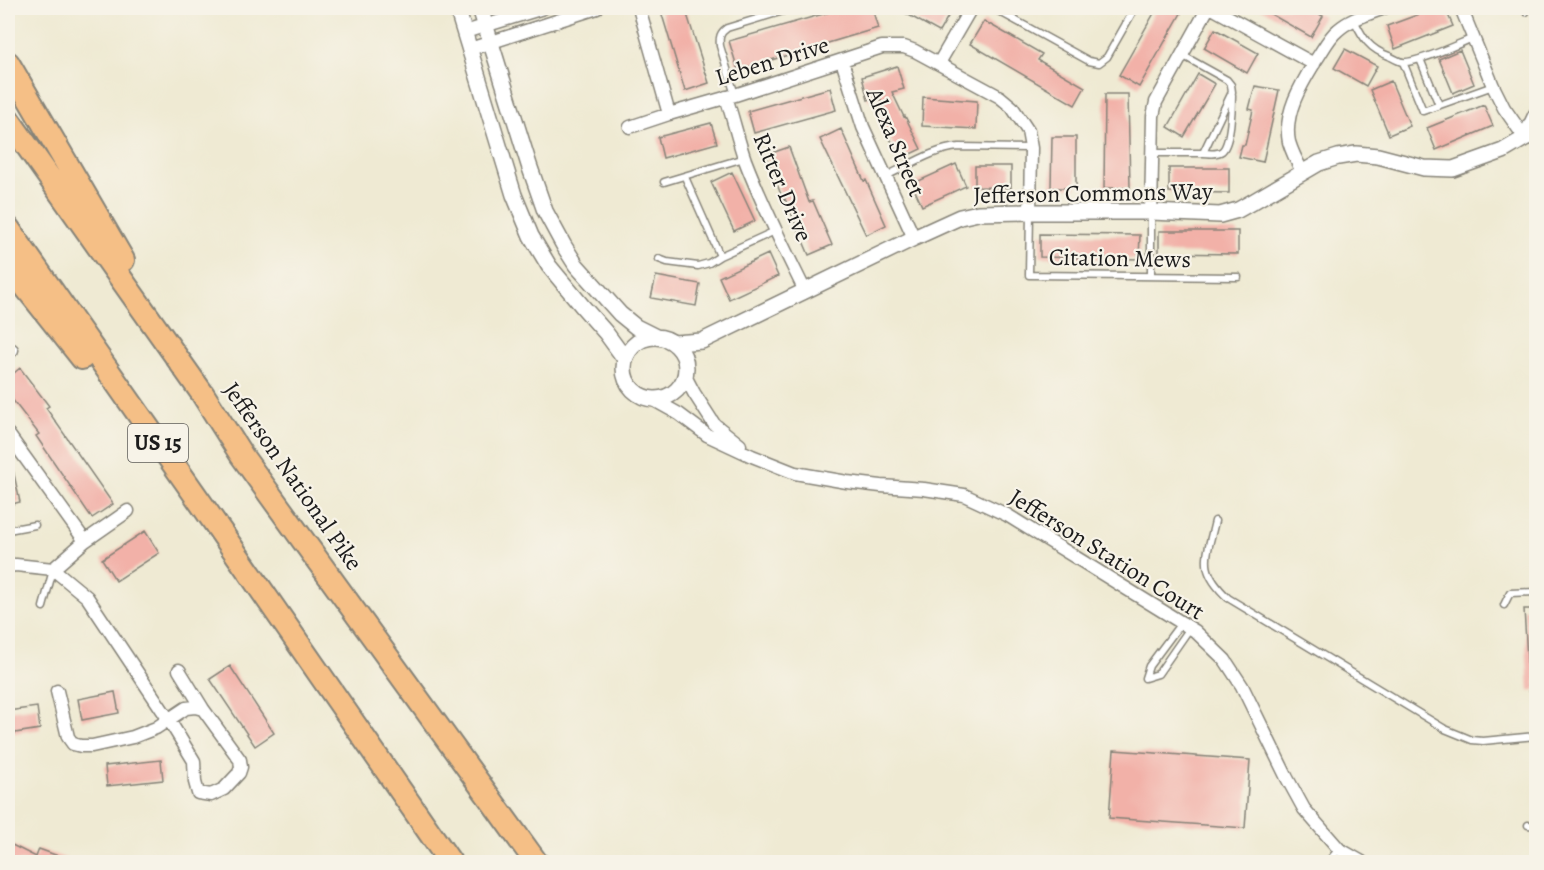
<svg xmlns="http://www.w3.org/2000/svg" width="1544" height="870" viewBox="0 0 1544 870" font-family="Alegreya,serif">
<rect width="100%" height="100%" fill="#f7f3e8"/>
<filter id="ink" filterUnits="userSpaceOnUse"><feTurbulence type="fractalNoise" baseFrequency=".0167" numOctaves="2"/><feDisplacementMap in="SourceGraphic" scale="12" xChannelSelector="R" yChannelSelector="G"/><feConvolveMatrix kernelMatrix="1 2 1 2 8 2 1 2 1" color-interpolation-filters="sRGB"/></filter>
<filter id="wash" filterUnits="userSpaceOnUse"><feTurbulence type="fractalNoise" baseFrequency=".008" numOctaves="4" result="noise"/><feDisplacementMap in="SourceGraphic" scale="24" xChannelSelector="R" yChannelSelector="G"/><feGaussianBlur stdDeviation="1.35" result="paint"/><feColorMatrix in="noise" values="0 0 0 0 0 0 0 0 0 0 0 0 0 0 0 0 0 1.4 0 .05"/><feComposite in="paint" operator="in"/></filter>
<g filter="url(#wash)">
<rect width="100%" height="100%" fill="#efead3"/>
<g id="blocks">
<path fill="#f2b1a8" d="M 660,8 L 685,8 L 709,83 L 685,91 Z
M 844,8 L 872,8 L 878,28 L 738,70 L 729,41 Z
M 896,8 L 953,8 L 939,32 Z
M 1157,8 L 1184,8 L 1139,87 L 1119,75 Z
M 1260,8 L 1308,8 L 1323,16 L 1311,37 Z
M 1436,8 L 1445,8 L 1453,26 L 1395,49 L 1387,26 Z
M 984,21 L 1042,54 L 1038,60 L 1085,87 L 1075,105 L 970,44 Z
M 1215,29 L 1258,53 L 1247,73 L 1204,48 Z
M 1345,49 L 1377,66 L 1366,86 L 1334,68 Z
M 1460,50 L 1474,84 L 1453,93 L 1439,59 Z
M 897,66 L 904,89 L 892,92 L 904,117 L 905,116 L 921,149 L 900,159 L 879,115 L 884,113 L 880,96 L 868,100 L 862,77 Z
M 1198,74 L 1215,84 L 1184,137 L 1168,127 Z
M 1391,81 L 1410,126 L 1389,135 L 1370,90 Z
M 1255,86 L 1279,90 L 1263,162 L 1239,157 L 1242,145 L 1245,145 L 1253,110 L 1249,109 Z
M 830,88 L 836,110 L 754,133 L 748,111 Z
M 1105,94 L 1128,94 L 1130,188 L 1104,188 Z
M 923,97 L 977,101 L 976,129 L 922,126 Z
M 1484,105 L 1493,126 L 1436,150 L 1427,128 Z
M 711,123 L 717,143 L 663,158 L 658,137 Z
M 841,129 L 864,181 L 866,180 L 886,225 L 866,235 L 820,139 Z
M 1052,137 L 1076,137 L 1076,188 L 1051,188 Z
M 789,147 L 809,202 L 813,201 L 832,245 L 809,255 L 785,199 L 783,200 L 766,155 Z
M 956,164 L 966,186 L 922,206 L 912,184 Z
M 975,166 L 1011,166 L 1011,188 L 975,187 Z
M 1169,168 L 1229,168 L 1229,193 L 1169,192 Z
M 732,172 L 755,221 L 734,231 L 711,182 Z
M 1159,231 L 1238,231 L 1238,254 L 1159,253 Z
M 1040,234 L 1140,235 L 1139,259 L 1040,257 Z
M 768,254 L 778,276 L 729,299 L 719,277 Z
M 656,276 L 700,284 L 696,306 L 651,298 Z
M 20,368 L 49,406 L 46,408 L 113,504 L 92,518 L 36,436 L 39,434 L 8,394 L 8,378 Z
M 8,465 L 12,465 L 20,502 L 8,505 Z
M 145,531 L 159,553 L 116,581 L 102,559 Z
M 1524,609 L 1536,609 L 1536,690 L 1529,691 Z
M 230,666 L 274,733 L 255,746 L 210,679 Z
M 115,692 L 119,713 L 82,720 L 78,699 Z
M 37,707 L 40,729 L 8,734 L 8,711 Z
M 1114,750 L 1250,760 L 1245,828 L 1109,818 Z
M 161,760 L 163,780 L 107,786 L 105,766 Z
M 8,843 L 36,857 L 39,849 L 72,861 L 72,862 L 8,862 Z"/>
</g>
</g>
<g filter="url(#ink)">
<use href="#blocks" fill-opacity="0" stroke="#868378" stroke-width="1.5"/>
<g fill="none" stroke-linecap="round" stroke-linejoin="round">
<defs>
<path id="service" d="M 993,8 L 1089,61 L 1099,63 L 1107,57 L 1135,8
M 1524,8 L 1526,12
M 1354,20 C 1363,38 1369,49 1389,56 C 1393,58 1398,61 1402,62 C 1416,64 1458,44 1473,38
M 1420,59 L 1439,105
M 1403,62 L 1423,111 L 1493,86
M 735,95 L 720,46 C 719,37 720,33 727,28 L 793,8
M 1153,153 L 1203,153 L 1232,92 L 1231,85 L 1227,80 L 1182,55
M 1203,153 C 1209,153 1217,155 1222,151 C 1231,143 1232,107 1232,95
M 886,176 C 910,165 933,149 959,147 L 1031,148
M 685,177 L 720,256
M 664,182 L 744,158
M 1030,213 L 1029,275 L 1238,277
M 659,259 L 667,262 L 698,266 L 709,263 L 720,256 L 775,231
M 1151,276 L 1151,213
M 1215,521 C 1207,557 1197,569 1228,598 L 1445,729 L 1472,740 L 1483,741 L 1536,736
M 8,530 L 35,525
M 1504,605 L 1510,593 L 1536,592
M 43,607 L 53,570
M 1145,678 L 1158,674 L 1190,628
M 1145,678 L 1149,666 L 1181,623
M 1528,825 L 1536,826
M 1328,862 L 1339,849"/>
<path id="minor" d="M 639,8 L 669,114
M 1212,8 L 1314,64
M 1461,8 L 1493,86 L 1504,108 L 1525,138
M 465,32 L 543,8
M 470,49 L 597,8
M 842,61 L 863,127 L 914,238
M 939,63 L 971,8
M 726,97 C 733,118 738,140 745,160 C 762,205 784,248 805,291
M 630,127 L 669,114 L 735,95 L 882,47 L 904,47 L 915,51 L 1000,97 L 1012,107 L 1028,131 L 1031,148 L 1030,212
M 1302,171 C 1297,162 1292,152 1289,142 C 1283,113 1302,83 1316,60 C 1323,50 1329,37 1338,30 C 1350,19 1369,14 1384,8
M 1151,212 L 1153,116 L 1156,102 L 1208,8
M 8,353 L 12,350
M 685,376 L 694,393 L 714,424 L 740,445
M 652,399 L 679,414 L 707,435 L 752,456 L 795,473 L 847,482 L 881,486 L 924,489 L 964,495 L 1007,515 L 1195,631 L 1225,660 L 1242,686 L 1287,778 L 1304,809 L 1339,849 L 1362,862
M 8,434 L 85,541 L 53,569
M 85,541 L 128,511
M 8,566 L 16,565 L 53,569 L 87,597 L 169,720 L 194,761 L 195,782 L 198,793 L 211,795 L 224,789 L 239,773 L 241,767 L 240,760 L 203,709 L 179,670
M 57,691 L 68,737 L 73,744 L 81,746 L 92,746 L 133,737 L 156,728 L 186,708 L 195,707 L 203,709"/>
<path id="tertiary" d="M 457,8 L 514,195 L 531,236 L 549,266 L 583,307 L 606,333 L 625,359
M 480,8 L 529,165 L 545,211 L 564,246 L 576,265 L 620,314 L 636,327 L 656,337
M 1525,138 L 1536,115
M624 368a31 31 0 1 1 62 0a31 31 0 1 1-62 0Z
M 674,343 L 702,341 L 914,238 L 960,217 L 978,213 L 1030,212 L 1151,212 L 1220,215 L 1238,210 L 1254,201 L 1319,163 L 1338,157 L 1356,154 L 1378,156 L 1424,168 L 1453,169 L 1503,151 L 1525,138 L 1536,134"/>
<path id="motorway" d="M 8,63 L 123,260
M 8,119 L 202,393 L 242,456 L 536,862
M 8,228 L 219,529 L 450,862
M 8,265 L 82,358"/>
</defs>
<use href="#service" stroke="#868378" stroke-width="9"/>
<use href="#minor" stroke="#868378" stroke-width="15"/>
<use href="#tertiary" stroke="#868378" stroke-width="18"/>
<use href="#motorway" stroke="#868378" stroke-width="26"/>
<use href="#service" stroke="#fff" stroke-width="6"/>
<use href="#minor" stroke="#fff" stroke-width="12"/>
<use href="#tertiary" stroke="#fff" stroke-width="15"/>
<use href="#motorway" stroke="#f5bf86" stroke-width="22"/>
</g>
</g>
<g text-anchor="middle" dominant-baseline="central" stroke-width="4.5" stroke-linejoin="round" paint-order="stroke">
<rect fill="#f7f3e8" stroke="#5e5c59" stroke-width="1.5" x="128" y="424" width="60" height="38" rx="4.5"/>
<g font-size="22" font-weight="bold" fill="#1c1c1c">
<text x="158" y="443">US 15</text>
</g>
<g font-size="24" fill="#1c1c1c" stroke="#f7f3e8">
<text transform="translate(772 61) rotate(-17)">Leben Drive</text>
<text transform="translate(896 142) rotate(67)">Alexa Street</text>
<text transform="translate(783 187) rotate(67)">Ritter Drive</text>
<text transform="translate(1093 193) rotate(-1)">Jefferson Commons Way</text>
<text transform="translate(1120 258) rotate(1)">Citation Mews</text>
<text transform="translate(293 476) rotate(55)">Jefferson National Pike</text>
<text transform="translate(1107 554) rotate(32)">Jefferson Station Court</text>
</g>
</g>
<rect width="1544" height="870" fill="none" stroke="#f7f3e8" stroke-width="30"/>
</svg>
